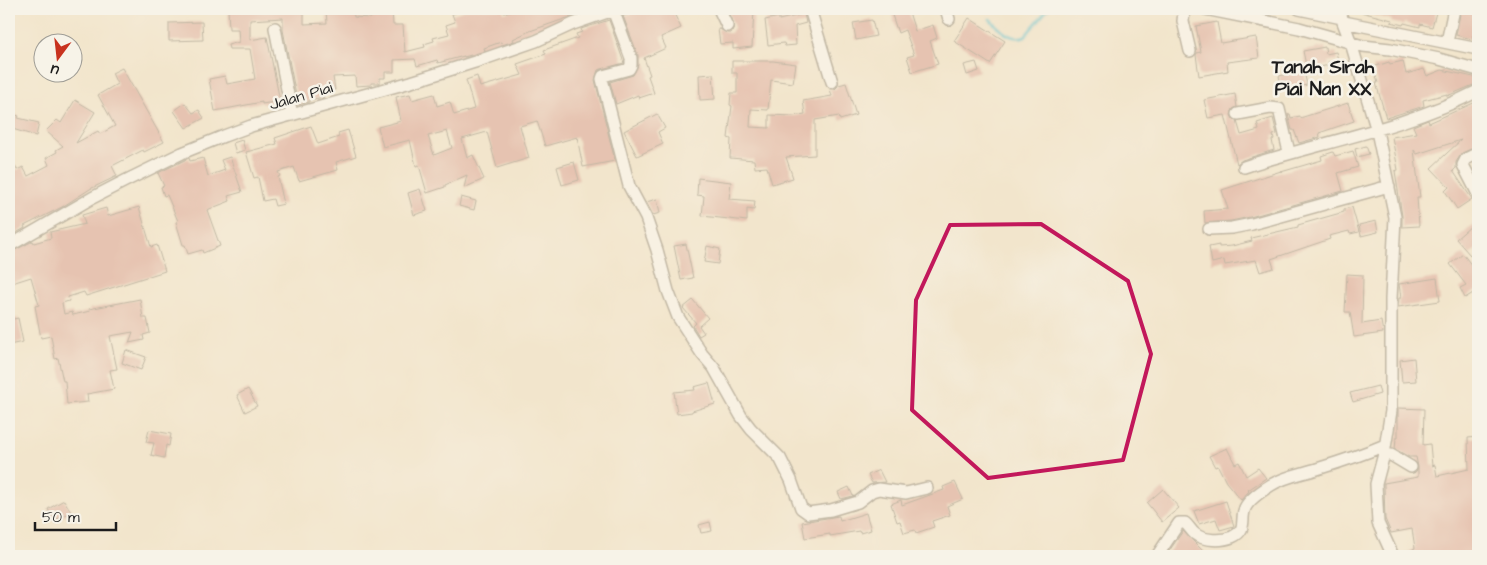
<svg xmlns="http://www.w3.org/2000/svg" width="1487" height="565" viewBox="0 0 1487 565" font-family="'Architects Daughter',sans-serif">
<rect width="100%" height="100%" fill="#f7f3e8"/>
<filter id="ink" filterUnits="userSpaceOnUse"><feTurbulence type="fractalNoise" baseFrequency=".02" numOctaves="2"/><feDisplacementMap in="SourceGraphic" scale="10" xChannelSelector="R" yChannelSelector="G"/><feConvolveMatrix kernelMatrix="1 2 1 2 8 2 1 2 1" color-interpolation-filters="sRGB"/></filter>
<filter id="wash" filterUnits="userSpaceOnUse"><feTurbulence type="fractalNoise" baseFrequency=".0096" numOctaves="4" result="noise"/><feDisplacementMap in="SourceGraphic" scale="20" xChannelSelector="R" yChannelSelector="G"/><feGaussianBlur stdDeviation="1.12" result="paint"/><feColorMatrix in="noise" values="0 0 0 0 0 0 0 0 0 0 0 0 0 0 0 0 0 1.4 0 .05"/><feComposite in="paint" operator="in"/></filter>
<g filter="url(#wash)">
<rect width="100%" height="100%" fill="#f2e5cc"/>
<g fill="none" stroke-linecap="round" stroke-linejoin="round">
<path stroke="#56c0d1" stroke-width="3" d="M 990,19 C 1000,29 1010,42 1025,36 L 1048,9"/>
</g>
<g id="blocks">
<path fill="#d89a90" fill-rule="evenodd" d="M 228,9 L 304,9 L 304,24 L 327,23 L 326,10 L 353,9 L 354,17 L 371,18 L 370,9 L 392,9 L 393,25 L 403,25 L 405,52 L 425,47 L 424,44 L 434,41 L 433,38 L 449,34 L 446,25 L 455,22 L 452,14 L 468,9 L 503,9 L 504,13 L 516,9 L 593,9 L 530,31 L 513,39 L 514,41 L 502,45 L 501,42 L 484,48 L 485,51 L 464,57 L 464,56 L 438,63 L 437,60 L 417,66 L 415,59 L 394,60 L 394,72 L 385,72 L 385,78 L 380,78 L 380,83 L 371,83 L 371,85 L 356,86 L 355,76 L 333,77 L 335,90 L 323,92 L 324,97 L 309,100 L 309,102 L 298,105 L 283,30 L 283,18 L 250,20 L 250,40 L 267,37 L 280,101 L 262,104 L 262,102 L 215,111 L 209,79 L 225,76 L 227,84 L 255,79 L 250,49 L 229,49 L 228,45 L 239,42 L 238,29 L 229,29 Z
M 634,9 L 672,9 L 681,28 L 661,37 L 666,48 L 644,58 L 650,75 L 648,76 L 654,93 L 639,98 L 638,95 L 616,104 L 610,82 L 633,75 L 638,65 L 638,55 L 623,16 L 636,12 Z
M 727,9 L 754,9 L 752,47 L 733,49 L 733,43 L 720,44 L 718,29 L 720,29 L 727,33 L 731,33 L 734,27 Z
M 890,9 L 908,9 L 915,31 L 933,25 L 937,38 L 930,41 L 938,64 L 912,72 L 907,57 L 914,55 L 905,30 L 898,33 Z
M 1361,9 L 1437,9 L 1432,27 L 1420,24 L 1420,27 L 1404,23 L 1403,25 L 1391,22 L 1392,20 L 1361,12 Z
M 1461,9 L 1478,9 L 1478,37 L 1473,35 L 1472,39 L 1456,35 Z
M 804,14 L 806,23 L 795,26 L 796,45 L 785,46 L 784,43 L 768,45 L 765,20 L 779,17 L 779,20 Z
M 969,18 L 1005,41 L 990,64 L 954,41 Z
M 609,20 L 624,63 L 598,70 L 595,80 L 615,161 L 583,167 L 577,137 L 545,146 L 537,121 L 520,126 L 529,158 L 497,168 L 487,132 L 462,139 L 467,158 L 473,155 L 484,179 L 464,188 L 467,175 L 445,185 L 445,187 L 427,193 L 419,165 L 416,166 L 410,140 L 383,147 L 378,127 L 401,121 L 396,97 L 410,94 L 412,100 L 434,94 L 437,106 L 450,102 L 454,115 L 474,109 L 466,80 L 477,76 L 480,87 L 522,75 L 517,64 L 546,54 L 544,50 L 578,38 L 576,34 L 582,32 L 581,29 ZM 447,131 L 452,148 L 434,155 L 428,136 Z
M 872,20 L 876,36 L 856,40 L 853,23 Z
M 202,22 L 203,40 L 169,41 L 169,23 Z
M 1217,22 L 1221,43 L 1256,37 L 1259,58 L 1227,62 L 1228,71 L 1199,76 L 1196,55 L 1197,53 L 1201,52 L 1196,26 Z
M 1325,47 L 1326,54 L 1336,52 L 1338,60 L 1328,62 L 1329,65 L 1307,70 L 1303,51 Z
M 732,61 L 773,61 L 796,64 L 793,83 L 771,80 L 768,110 L 751,109 L 750,127 L 769,128 L 769,115 L 793,116 L 805,114 L 803,101 L 832,96 L 830,89 L 835,89 L 839,85 L 846,83 L 856,115 L 840,120 L 839,116 L 815,120 L 815,155 L 786,157 L 793,178 L 772,184 L 767,167 L 755,168 L 754,160 L 730,158 L 731,139 L 728,138 L 732,106 L 730,105 L 731,93 L 737,93 L 737,73 L 732,73 Z
M 1403,61 L 1406,74 L 1424,69 L 1427,76 L 1442,70 L 1478,78 L 1478,83 L 1447,96 L 1447,94 L 1423,100 L 1424,106 L 1386,118 L 1376,83 L 1378,83 L 1373,67 L 1389,62 L 1390,64 Z
M 976,62 L 979,71 L 967,75 L 964,65 Z
M 122,68 L 164,142 L 144,152 L 143,150 L 112,166 L 117,176 L 90,189 L 62,207 L 24,226 L 25,228 L 9,237 L 9,154 L 17,170 L 23,167 L 28,176 L 49,165 L 46,158 L 57,152 L 56,150 L 63,146 L 46,131 L 57,120 L 61,123 L 75,100 L 95,112 L 76,143 L 98,131 L 100,134 L 115,126 L 98,95 L 117,84 L 112,73 Z
M 1304,71 L 1307,85 L 1282,90 L 1279,76 Z
M 713,74 L 715,99 L 700,100 L 699,75 Z
M 1235,94 L 1237,107 L 1233,109 L 1231,115 L 1233,119 L 1237,121 L 1241,135 L 1259,130 L 1257,123 L 1273,118 L 1277,134 L 1273,135 L 1274,139 L 1272,140 L 1274,150 L 1242,160 L 1237,164 L 1225,115 L 1208,118 L 1204,100 Z
M 1478,101 L 1478,146 L 1462,153 L 1456,162 L 1456,168 L 1453,171 L 1472,199 L 1457,209 L 1445,191 L 1449,187 L 1431,168 L 1461,140 L 1417,154 L 1414,150 L 1420,197 L 1417,197 L 1419,226 L 1402,227 L 1402,216 L 1395,171 L 1398,170 L 1392,137 L 1416,133 L 1413,126 L 1428,120 L 1429,123 Z
M 185,103 L 193,113 L 199,110 L 204,118 L 186,128 L 174,111 Z
M 1348,103 L 1354,121 L 1319,133 L 1320,137 L 1299,143 L 1294,130 L 1292,130 L 1288,114 L 1290,114 L 1291,118 L 1300,116 L 1300,118 Z
M 9,113 L 19,116 L 18,118 L 39,123 L 36,136 L 9,128 Z
M 657,114 L 665,128 L 658,132 L 663,144 L 637,156 L 624,131 Z
M 311,126 L 318,144 L 339,137 L 338,133 L 348,130 L 356,156 L 336,162 L 338,170 L 299,181 L 294,167 L 278,172 L 280,176 L 278,177 L 284,204 L 275,206 L 273,199 L 263,201 L 258,177 L 254,178 L 246,152 L 277,144 L 275,138 Z
M 242,140 L 245,150 L 236,153 L 233,143 Z
M 1366,146 L 1369,154 L 1357,157 L 1355,149 Z
M 1353,151 L 1358,167 L 1338,173 L 1343,191 L 1250,217 L 1231,221 L 1205,223 L 1204,211 L 1228,209 L 1222,190 L 1281,171 L 1281,172 L 1322,160 L 1321,156 L 1333,152 L 1335,156 Z
M 230,157 L 242,192 L 228,196 L 230,201 L 207,210 L 220,246 L 203,253 L 202,250 L 188,254 L 185,245 L 183,245 L 176,222 L 178,221 L 167,195 L 164,196 L 161,187 L 164,186 L 158,173 L 189,158 L 190,161 L 203,158 L 208,176 L 225,170 L 221,160 Z
M 574,162 L 579,180 L 562,185 L 557,167 Z
M 698,178 L 731,182 L 729,199 L 755,201 L 754,210 L 747,209 L 747,221 L 702,216 L 704,196 L 697,195 Z
M 420,189 L 427,211 L 414,215 L 408,193 Z
M 461,197 L 476,201 L 474,210 L 459,206 Z
M 657,199 L 660,213 L 653,215 L 646,202 Z
M 139,207 L 151,247 L 157,245 L 165,271 L 86,296 L 84,292 L 68,297 L 69,301 L 62,303 L 64,314 L 72,312 L 73,315 L 90,311 L 89,309 L 140,299 L 143,318 L 147,318 L 150,333 L 143,335 L 144,340 L 129,343 L 133,332 L 110,336 L 117,369 L 110,370 L 114,389 L 87,394 L 88,402 L 67,404 L 65,381 L 63,381 L 58,358 L 55,359 L 51,336 L 41,338 L 35,306 L 39,305 L 31,277 L 9,284 L 9,253 L 33,241 L 34,243 L 51,238 L 50,232 L 85,224 L 82,215 L 106,208 L 108,216 Z
M 1352,207 L 1359,232 L 1350,234 L 1349,231 L 1329,236 L 1330,239 L 1271,259 L 1274,268 L 1260,272 L 1256,260 L 1225,265 L 1224,260 L 1212,263 L 1209,247 L 1219,245 L 1219,247 L 1232,246 L 1252,241 L 1251,238 L 1298,227 L 1298,225 L 1344,212 L 1344,209 Z
M 1478,220 L 1478,248 L 1470,255 L 1456,239 Z
M 1376,221 L 1378,232 L 1361,236 L 1359,225 Z
M 686,244 L 693,278 L 681,280 L 674,246 Z
M 707,246 L 720,249 L 718,264 L 704,262 Z
M 1463,254 L 1478,274 L 1478,290 L 1465,298 L 1460,288 L 1466,285 L 1450,264 Z
M 1347,274 L 1363,275 L 1362,324 L 1381,321 L 1383,333 L 1354,337 L 1350,312 L 1345,312 Z
M 1437,278 L 1440,301 L 1398,307 L 1399,298 L 1401,298 L 1399,284 Z
M 693,300 L 708,318 L 699,326 L 704,333 L 699,336 L 693,326 L 696,323 L 683,308 Z
M 18,318 L 23,342 L 9,345 L 9,320 Z
M 126,350 L 146,357 L 141,370 L 122,363 Z
M 1414,358 L 1416,381 L 1402,382 L 1400,360 Z
M 709,383 L 715,404 L 692,411 L 692,412 L 677,414 L 674,392 L 695,390 L 694,387 Z
M 1378,386 L 1380,394 L 1353,402 L 1350,393 Z
M 248,389 L 257,406 L 245,412 L 237,395 Z
M 1398,408 L 1424,409 L 1423,445 L 1430,444 L 1432,466 L 1435,465 L 1437,476 L 1469,469 L 1468,438 L 1478,437 L 1478,556 L 1400,556 L 1415,548 L 1412,529 L 1391,533 L 1385,519 L 1384,485 L 1384,483 L 1418,477 L 1418,467 L 1416,457 L 1409,457 L 1395,449 L 1396,438 L 1398,438 Z
M 149,430 L 171,434 L 169,446 L 166,445 L 164,458 L 151,455 L 154,443 L 146,442 Z
M 1227,448 L 1235,464 L 1239,462 L 1246,476 L 1258,468 L 1266,478 L 1248,490 L 1249,491 L 1241,500 L 1226,482 L 1218,466 L 1215,467 L 1209,456 Z
M 879,470 L 885,482 L 872,483 L 868,475 Z
M 955,482 L 963,499 L 947,506 L 950,515 L 932,521 L 934,527 L 916,533 L 915,530 L 904,533 L 900,521 L 897,522 L 891,504 L 901,500 L 902,505 L 944,490 L 943,487 Z
M 849,487 L 853,496 L 841,499 L 838,492 Z
M 1163,489 L 1179,508 L 1162,522 L 1147,503 Z
M 64,500 L 71,512 L 54,521 L 48,509 Z
M 1226,501 L 1234,526 L 1220,530 L 1216,519 L 1199,524 L 1194,511 Z
M 866,513 L 871,530 L 860,533 L 859,531 L 830,536 L 830,534 L 805,538 L 802,522 L 839,516 L 840,521 Z
M 710,522 L 712,531 L 701,533 L 699,525 Z
M 1183,531 L 1204,552 L 1199,556 L 1170,556 L 1167,554 Z"/>
</g>
</g>
<g filter="url(#ink)">
<use href="#blocks" fill-opacity="0" stroke="#878074" stroke-width="1"/>
<g fill="none" stroke-linecap="round" stroke-linejoin="round">
<defs>
<path id="minor" d="M 719,9 L 727,26
M 810,9 L 832,82
M 946,9 L 949,19
M 1189,9 L 1184,12 L 1183,21 L 1190,51
M 1205,9 L 1299,28 L 1363,46 L 1390,49 L 1439,59 L 1478,70
M 1299,9 L 1342,18
M 1338,9 L 1351,43 L 1377,131 L 1395,217 L 1391,299 L 1391,411 L 1384,454 L 1376,484 L 1378,523 L 1393,556
M 613,10 L 631,58 L 631,65 L 629,69 L 603,76 L 602,79 L 629,186 L 646,218 L 657,250 L 668,291 L 678,317 L 702,354 L 714,368 L 741,416 L 751,429 L 780,458 L 791,480 L 801,508 L 808,513 L 831,510 L 858,502 L 872,491 L 879,489 L 906,493 L 927,488
M 1344,22 L 1478,49
M 275,28 L 292,115
M 1447,42 L 1454,9
M 1238,114 L 1270,108 L 1279,109 L 1289,152
M 1478,153 L 1466,159 L 1463,165 L 1478,194
M 1244,167 C 1322,142 1405,128 1478,91
M 1209,229 L 1232,228 L 1252,224 L 1389,186
M 9,246 L 92,198 L 125,181 L 182,153 L 224,136 L 251,126 L 411,82 L 478,61 L 536,41 L 573,24 L 616,9
M 1384,454 L 1391,455 L 1411,467
M 1157,556 L 1179,523 L 1185,523 C 1189,526 1191,531 1195,534 C 1204,541 1222,541 1232,537 C 1248,530 1240,519 1245,508 C 1249,499 1263,490 1271,485 C 1286,476 1301,474 1317,469 C 1340,462 1364,454 1385,445"/>
</defs>
<use href="#minor" stroke="#878074" stroke-width="14"/>
<use href="#minor" stroke="#fff" stroke-width="11"/>
</g>
</g>
<path d="M0 0H1487V565H0ZM 1041,224 L 1128,281 L 1151,354 L 1123,460 L 988,478 L 912,410 L 916,300 L 950,225 Z" fill="#f2e5cc" fill-opacity=".55" fill-rule="evenodd"/>
<path fill="none" stroke="#c2185b" stroke-width="4" stroke-linejoin="round" d="M 1041,224 L 1128,281 L 1151,354 L 1123,460 L 988,478 L 912,410 L 916,300 L 950,225 Z"/>
<g text-anchor="middle" dominant-baseline="central" stroke-width="5" stroke-linejoin="round" paint-order="stroke">
<g font-size="16" fill="#1c1c1c" stroke="#f7f3e8">
<text transform="translate(301 96) rotate(-16)">Jalan Piai</text>
</g>
<g font-size="19" font-weight="bold" fill="#1c1c1c" stroke="#f7f3e8">
<text x="1323" y="67">Tanah Sirah<tspan x="1323" dy="22">Piai Nan XX</tspan></text>
</g>
</g>
<rect width="1487" height="565" fill="none" stroke="#f7f3e8" stroke-width="30"/>
<g transform="translate(58 58) rotate(195)"><circle r="24" fill="#f7f3e8" stroke="#9f9d96"/>
<path d="M0-4L9 19L0 12L-9 19Z" fill="#c8321e"/>
<text y="-8" font-size="14" font-weight="bold" text-anchor="middle" fill="#1c1c1c">U</text>
</g>
<path d="M35 522v8h81v-8" fill="none" stroke="#1c1c1c" stroke-width="2.5"/>
<text x="42" y="522" font-size="15" fill="#1c1c1c" stroke="#f7f3e8" stroke-width="4" paint-order="stroke">50 m</text>
</svg>
